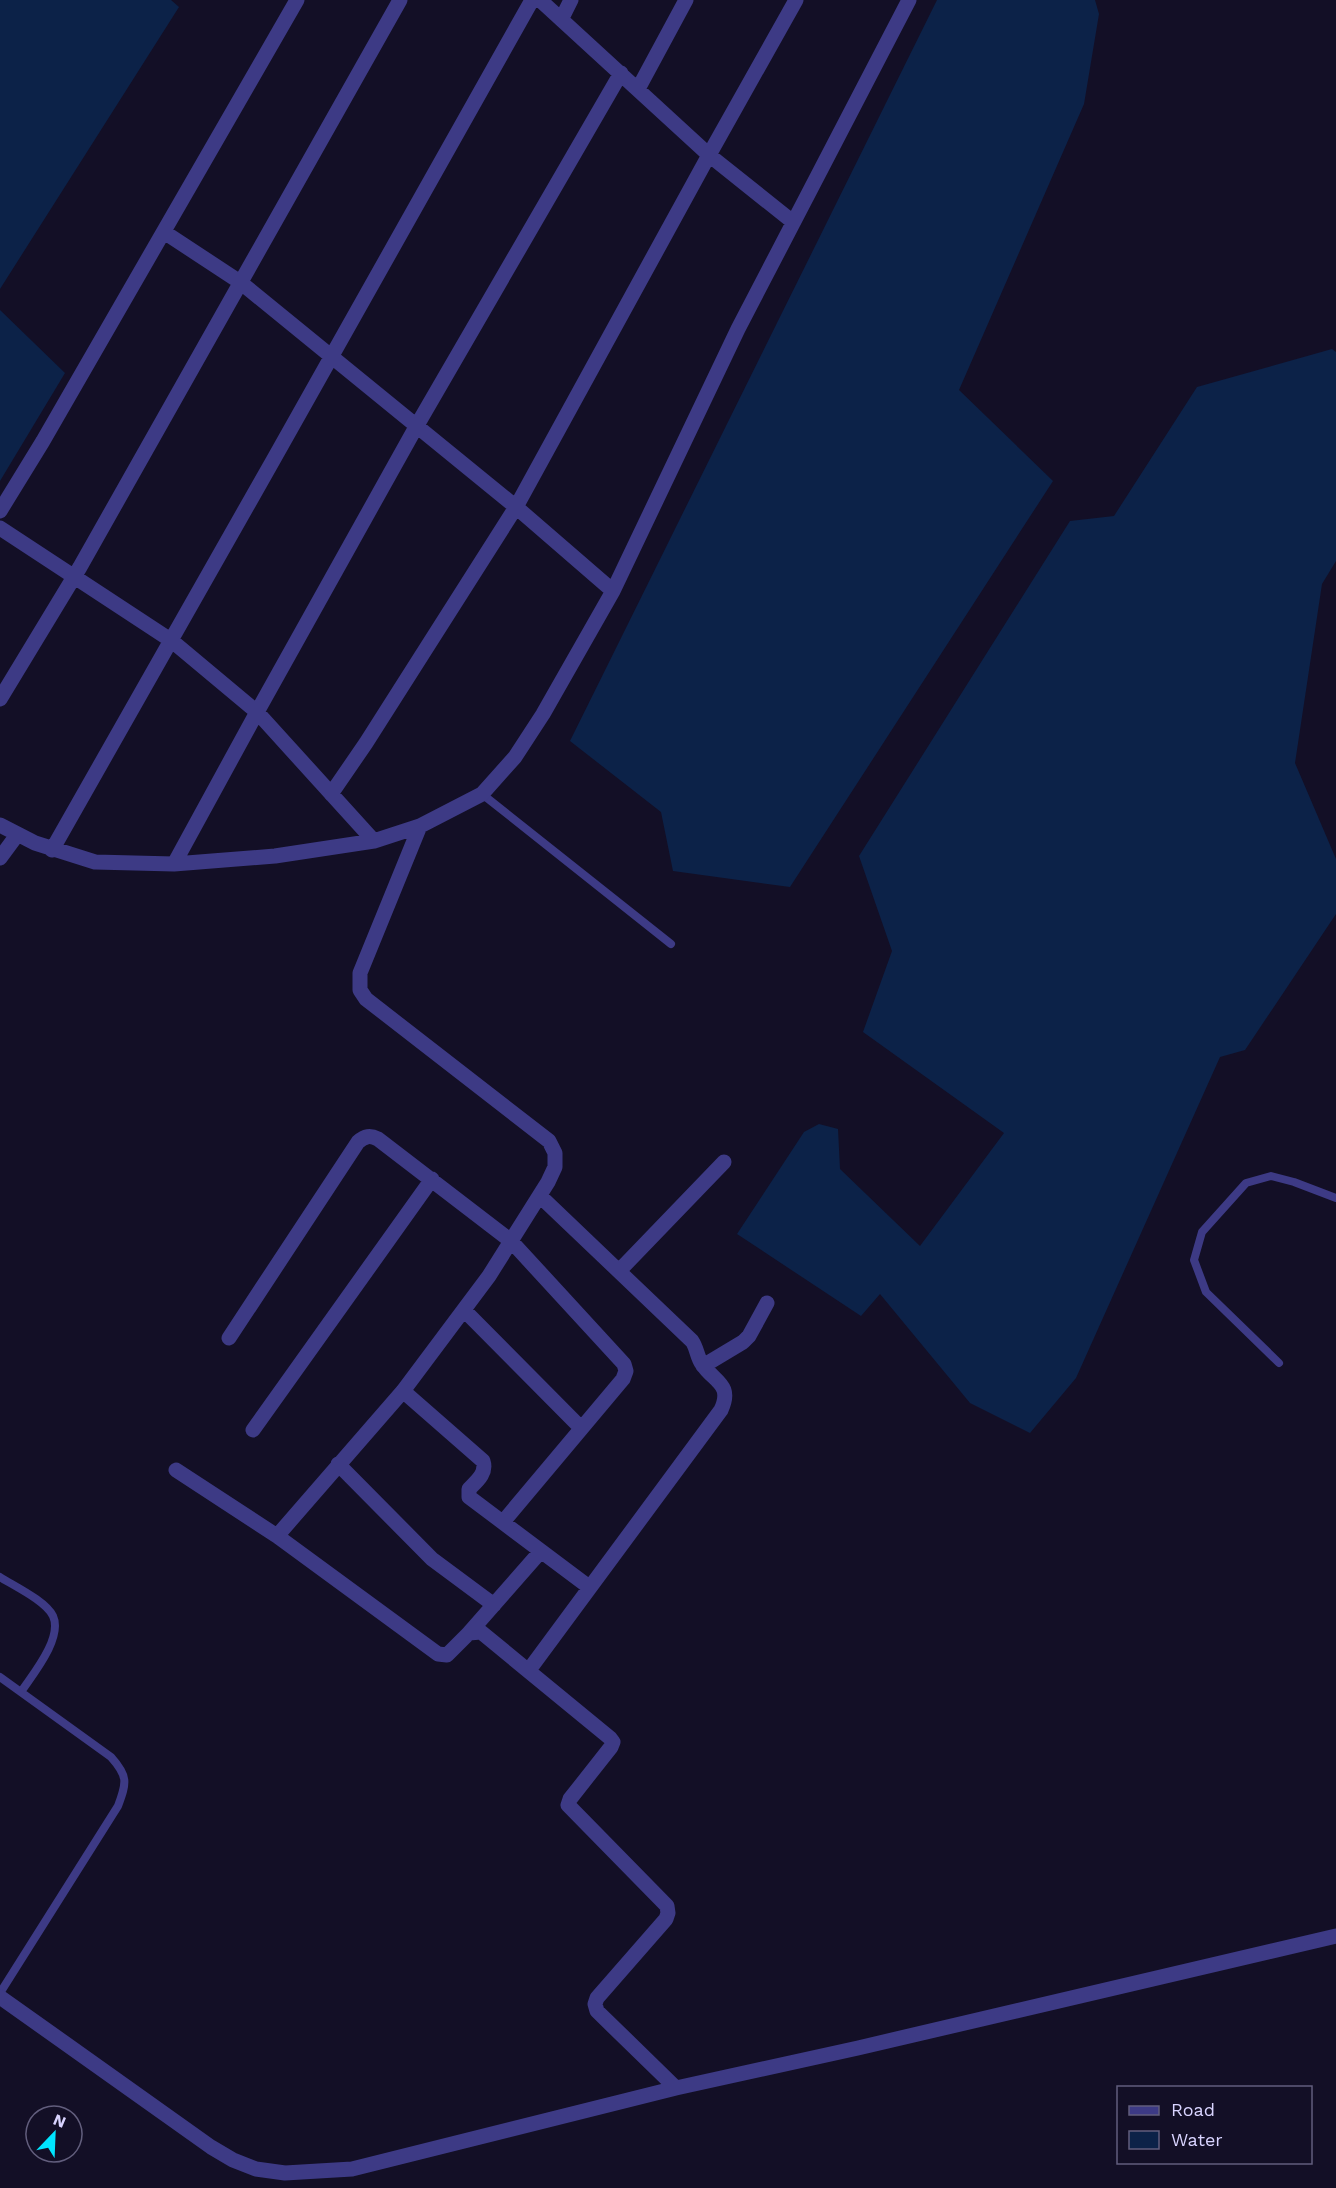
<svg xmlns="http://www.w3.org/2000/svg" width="1336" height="2188" viewBox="0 0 1336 2188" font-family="'Work Sans',sans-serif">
<rect width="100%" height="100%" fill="#130f26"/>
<path fill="#0c2248" d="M 0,0 L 171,0 L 179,7 L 0,289 Z
M 937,0 L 1095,0 L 1099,14 L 1084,104 L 959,390 L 1053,481 L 790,887 L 673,871 L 661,812 L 570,741 Z
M 0,310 L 65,373 L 0,481 Z
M 1332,349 L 1336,352 L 1336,561 L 1322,584 L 1295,763 L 1336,859 L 1336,914 L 1245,1050 L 1220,1057 L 1076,1378 L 1030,1433 L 970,1403 L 880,1294 L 861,1316 L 737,1234 L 804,1132 L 819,1124 L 838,1129 L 840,1169 L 920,1246 L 1004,1133 L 863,1032 L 892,951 L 859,856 L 1070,521 L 1114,516 L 1197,387 Z"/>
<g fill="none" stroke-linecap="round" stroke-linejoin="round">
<path stroke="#3d3a85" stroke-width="8" d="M 482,794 L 671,944
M 1279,1363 L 1206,1292 L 1194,1260 L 1202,1232 L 1246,1183 L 1271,1176 L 1294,1182 L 1336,1198
M 0,1577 C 14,1586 46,1601 53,1616 C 63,1638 33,1674 21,1692
M 0,1677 L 111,1757 C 128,1776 127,1782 118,1806 L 0,1993"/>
<path stroke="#3d3a85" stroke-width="15" d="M 562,18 L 571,0
M 638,89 L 686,0
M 793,222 L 709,155 L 796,0
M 164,232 L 240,282 L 516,507 L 709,155 L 540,0
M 0,511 L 43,441 L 297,0
M 0,528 L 172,641 L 257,712 L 416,427 L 621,73
M 0,699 L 80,567 L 400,0
M 331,794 L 366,743 L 516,507 L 613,591
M 0,825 L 35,843 L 95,862 L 174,864 L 275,856 L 374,841 L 420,826 L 482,794 L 515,757 L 543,714 L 613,591 L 738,329 L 909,0
M 52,850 C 214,568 372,283 532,0
M 0,858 L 17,835
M 174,864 L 257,712 L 374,841
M 619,1271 L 724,1162
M 464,1310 L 581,1428
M 229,1338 L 358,1142 C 365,1136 370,1135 378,1139 L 511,1241 L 624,1364 L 626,1371 L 623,1379 L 503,1522
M 703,1366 L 743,1342 L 749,1336 L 767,1303
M 403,1391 L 483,1461 C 487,1473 477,1481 469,1489 L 469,1497 L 589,1587
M 253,1430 L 432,1179
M 338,1464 L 432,1559 L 494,1605
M 176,1470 L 277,1536 L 403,1391 L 489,1276 L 548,1182 L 555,1167 L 555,1153 L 549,1141 L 366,999 L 360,990 L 360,973 L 420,826
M 277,1536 L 438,1654 L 447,1655 L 469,1633 L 481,1632 L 610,1738 L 613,1742 L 611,1747 L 570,1799 L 568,1805 L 667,1906 L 668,1913 L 666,1919 L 597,1998 L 595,2004 L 597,2011 L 676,2088
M 469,1633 L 541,1551
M 529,1670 L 721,1410 C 733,1384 714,1382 702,1364 C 697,1357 697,1348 692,1341 L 540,1196
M 0,1997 L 211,2147 L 233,2160 L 256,2169 L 285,2173 L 352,2169 L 676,2088 L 858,2048 L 1336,1936"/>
</g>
<rect x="1117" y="2086" width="195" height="78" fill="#130f26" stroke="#625e7d" stroke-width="1.5"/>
<rect x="1129" y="2106" width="30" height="9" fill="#3d3a85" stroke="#625e7d" stroke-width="1.5"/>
<text x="1171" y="2116" font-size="18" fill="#d9d4ff">Road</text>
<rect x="1129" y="2131" width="30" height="18" fill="#0c2248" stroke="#625e7d" stroke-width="1.5"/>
<text x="1171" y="2146" font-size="18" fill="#d9d4ff">Water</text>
<g transform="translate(54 2134) rotate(23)"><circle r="28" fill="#130f26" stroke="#625e7d" stroke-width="1.5"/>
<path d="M0-4.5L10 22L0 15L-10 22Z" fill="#00e5ff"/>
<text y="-9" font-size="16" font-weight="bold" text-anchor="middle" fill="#d9d4ff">N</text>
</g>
</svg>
